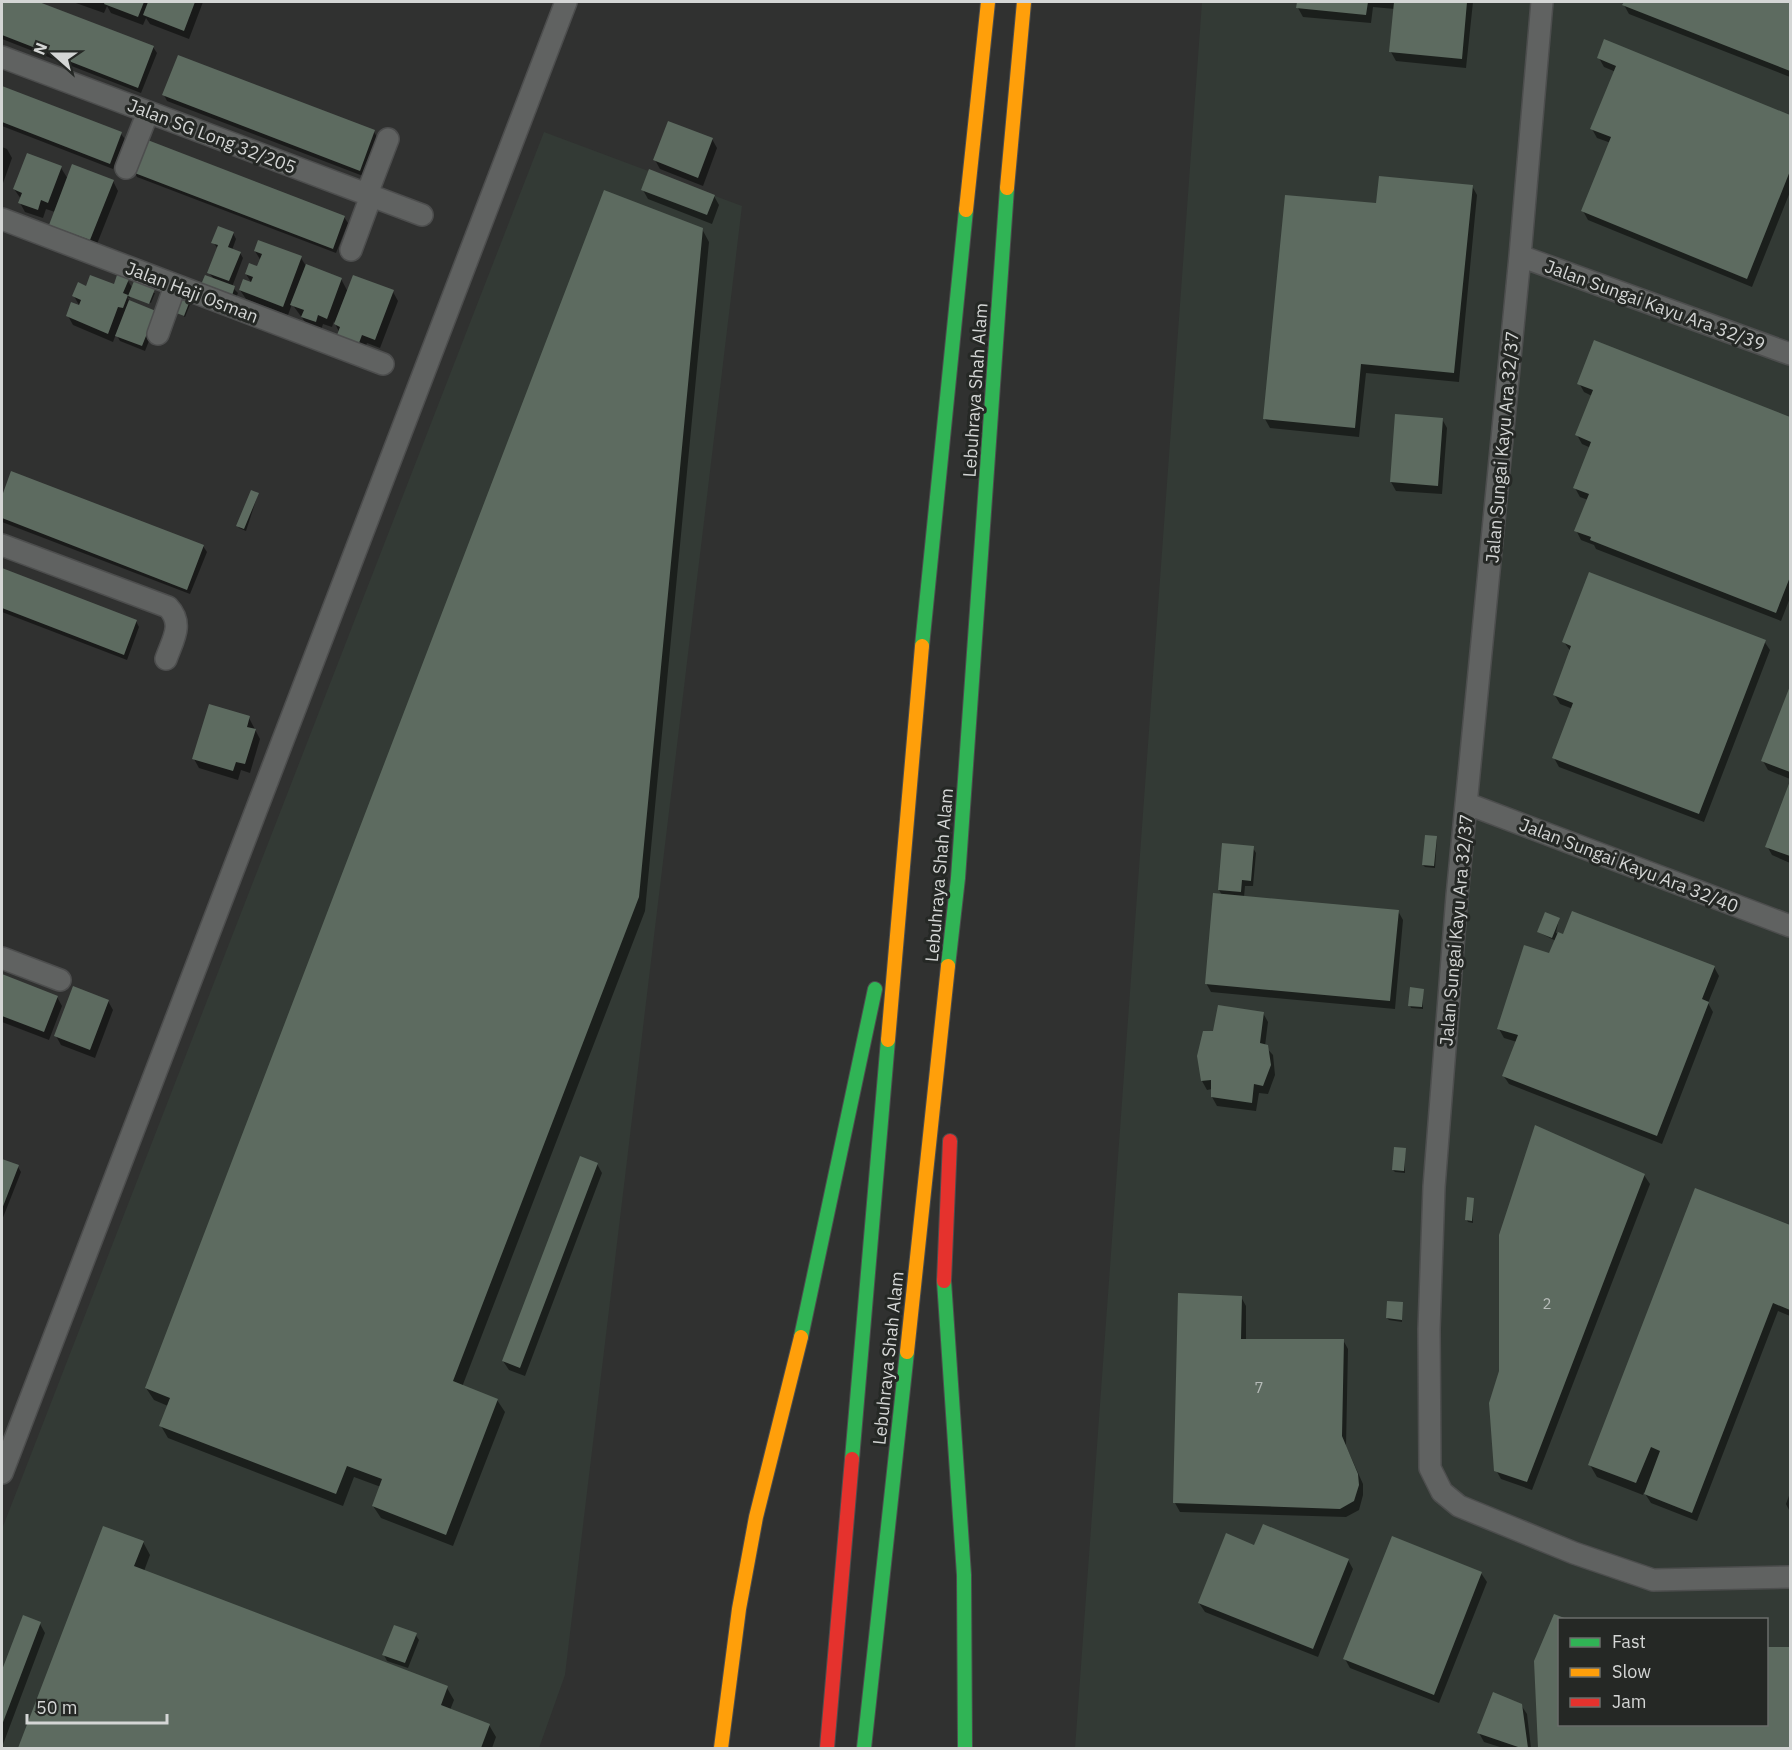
<svg xmlns="http://www.w3.org/2000/svg" width="1792" height="1750" viewBox="0 0 1792 1750" font-family="'IBM Plex Sans',sans-serif">
<rect width="100%" height="100%" fill="#303130"/>
<path fill="#333a35" fill-rule="evenodd" d="M 1202,2 L 1790,2 L 1790,1748 L 1075,1748 ZM 1560,1620 L 1766,1620 L 1766,1724 L 1560,1724 Z
M 544,132 L 742,206 L 565,1675 L 539,1748 L 2,1748 L 2,1529 Z"/>
<path fill="#0007" d="M 2,2 L 35,2 L 153,47 L 157,53 L 141,93 L 2,39 Z
M 73,2 L 203,2 L 189,39 L 150,24 L 146,18 L 143,25 L 111,13 L 107,6 L 104,13 Z
M 1299,2 L 1473,2 L 1466,68 L 1396,61 L 1391,52 L 1395,9 L 1373,7 L 1371,23 L 1303,17 L 1298,8 Z
M 1625,2 L 1790,2 L 1790,77 L 1629,14 L 1624,5 Z
M 1605,41 L 1790,117 L 1790,192 L 1752,287 L 1588,220 L 1583,211 L 1611,143 L 1597,138 L 1592,129 L 1616,72 L 1604,67 L 1599,58 Z
M 2,88 L 121,134 L 125,139 L 113,169 L 2,126 Z
M 164,95 L 374,132 L 377,137 L 363,176 L 167,101 Z
M 712,139 L 717,148 L 703,186 L 660,169 L 655,160 Z
M 2,147 L 7,149 L 12,158 L 2,186 Z
M 61,168 L 68,179 L 113,181 L 118,191 L 95,249 L 56,233 L 51,224 L 55,212 L 46,209 L 43,218 L 25,212 L 20,203 L 21,199 L 14,189 Z
M 134,171 L 344,217 L 348,223 L 336,253 L 137,177 Z
M 1472,186 L 1477,195 L 1459,382 L 1366,373 L 1359,437 L 1270,428 L 1265,419 L 1378,205 Z
M 643,190 L 714,196 L 719,205 L 712,224 L 648,199 Z
M 702,229 L 709,242 L 645,911 L 462,1387 L 497,1400 L 505,1412 L 453,1546 L 381,1518 L 373,1506 L 381,1487 L 354,1477 L 343,1506 L 168,1438 L 161,1426 L 168,1406 L 154,1400 L 146,1388 Z
M 233,233 L 236,239 L 232,250 L 240,253 L 243,258 L 232,287 L 238,293 L 234,303 L 209,273 L 218,249 L 213,242 Z
M 255,251 L 301,258 L 306,266 L 341,279 L 348,292 L 393,292 L 398,301 L 380,348 L 367,343 L 364,351 L 344,343 L 334,321 L 332,327 L 323,324 L 321,330 L 308,326 L 292,304 L 288,315 L 246,299 L 240,290 L 252,284 L 246,274 L 258,268 L 261,261 Z
M 128,281 L 133,289 L 155,293 L 151,303 L 130,295 L 130,298 L 127,297 L 131,303 L 158,318 L 145,351 L 120,341 L 116,334 L 113,342 L 73,325 L 68,316 L 80,307 L 74,296 L 87,287 L 114,286 Z
M 182,296 L 191,302 L 185,317 L 176,311 Z
M 1594,342 L 1790,419 L 1790,598 L 1781,621 L 1596,549 L 1594,545 L 1581,540 L 1576,530 L 1588,500 L 1580,497 L 1575,488 L 1591,448 L 1582,444 L 1577,435 L 1592,396 L 1584,392 L 1579,383 Z
M 1442,419 L 1447,428 L 1442,494 L 1396,491 L 1391,482 Z
M 12,473 L 203,546 L 207,552 L 190,594 L 2,522 L 2,500 Z
M 258,494 L 246,531 L 239,528 L 238,526 Z
M 2,570 L 136,621 L 139,627 L 127,660 L 2,612 Z
M 1764,641 L 1770,650 L 1704,822 L 1559,767 L 1554,758 L 1573,709 L 1560,704 L 1554,694 L 1571,652 L 1564,642 Z
M 1790,689 L 1790,779 L 1768,770 L 1763,761 Z
M 249,718 L 260,739 L 250,773 L 241,770 L 238,780 L 199,768 L 194,759 Z
M 1790,785 L 1790,863 L 1772,855 L 1767,846 Z
M 1437,838 L 1435,868 L 1425,867 L 1423,865 Z
M 1253,848 L 1256,853 L 1253,886 L 1245,886 L 1244,897 L 1398,911 L 1403,920 L 1395,1009 L 1211,992 L 1206,983 L 1222,895 L 1219,890 Z
M 1559,919 L 1556,933 L 1564,936 L 1714,967 L 1719,976 L 1708,1003 L 1713,1012 L 1662,1144 L 1509,1084 L 1503,1075 L 1517,1042 L 1504,1038 L 1499,1029 L 1550,955 L 1556,941 L 1538,932 Z
M 2,976 L 57,997 L 62,1006 L 49,1040 L 2,1022 Z
M 1423,990 L 1423,1009 L 1411,1008 L 1410,1005 Z
M 108,1001 L 113,1010 L 95,1058 L 61,1045 L 56,1036 Z
M 1263,1013 L 1268,1022 L 1265,1046 L 1273,1055 L 1275,1075 L 1268,1094 L 1259,1093 L 1256,1111 L 1217,1106 L 1212,1097 L 1212,1089 L 1207,1090 L 1202,1081 L 1214,1032 Z
M 1405,1149 L 1405,1173 L 1395,1172 L 1393,1170 Z
M 2,1160 L 18,1167 L 21,1172 L 2,1220 Z
M 597,1164 L 602,1173 L 525,1376 L 509,1370 L 503,1361 Z
M 1644,1175 L 1650,1184 L 1532,1490 L 1501,1479 L 1496,1470 L 1501,1371 Z
M 1696,1190 L 1790,1227 L 1790,1316 L 1778,1311 L 1697,1521 L 1651,1503 L 1644,1492 L 1643,1495 L 1597,1477 L 1590,1465 Z
M 1473,1199 L 1473,1223 L 1468,1222 L 1467,1220 Z
M 1241,1297 L 1246,1306 L 1246,1340 L 1343,1340 L 1348,1349 L 1346,1446 L 1363,1484 L 1363,1495 L 1359,1510 L 1346,1517 L 1180,1512 L 1175,1503 Z
M 1402,1303 L 1402,1322 L 1389,1320 L 1387,1318 Z
M 1790,1493 L 1790,1512 L 1786,1504 Z
M 104,1527 L 143,1542 L 150,1555 L 144,1571 L 447,1688 L 454,1700 L 450,1710 L 489,1725 L 496,1737 L 492,1748 L 19,1748 Z
M 1255,1547 L 1348,1560 L 1353,1569 L 1318,1657 L 1205,1612 L 1199,1603 Z
M 1481,1573 L 1487,1582 L 1439,1703 L 1350,1668 L 1345,1659 Z
M 23,1617 L 40,1624 L 45,1633 L 2,1747 L 2,1675 Z
M 1560,1620 L 1560,1724 L 1766,1724 L 1789,1648 L 1790,1748 L 1540,1748 L 1536,1661 Z
M 415,1634 L 419,1640 L 408,1668 L 387,1661 L 384,1655 Z
M 1521,1705 L 1527,1714 L 1531,1748 L 1503,1748 L 1484,1742 L 1479,1733 Z"/>
<path fill="#5d6b60" d="M 2,2 L 39,2 L 154,46 L 138,88 L 2,35 Z
M 105,2 L 144,2 L 138,17 L 104,4 Z
M 148,2 L 195,2 L 184,31 L 143,15 Z
M 1297,2 L 1368,2 L 1366,15 L 1296,8 Z
M 1394,2 L 1467,2 L 1462,59 L 1389,52 Z
M 1624,2 L 1790,2 L 1790,71 L 1622,5 Z
M 1604,39 L 1790,115 L 1790,171 L 1747,279 L 1581,211 L 1611,137 L 1590,129 L 1616,66 L 1597,58 Z
M 178,55 L 375,130 L 360,171 L 162,95 Z
M 2,86 L 122,132 L 110,164 L 2,122 Z
M 668,121 L 713,138 L 698,178 L 653,160 Z
M 145,139 L 345,216 L 333,249 L 132,172 Z
M 27,153 L 62,166 L 48,203 L 41,200 L 38,210 L 18,203 L 22,193 L 13,189 Z
M 72,164 L 114,180 L 90,240 L 49,225 Z
M 649,169 L 715,195 L 707,215 L 641,190 Z
M 1379,176 L 1473,185 L 1454,373 L 1361,364 L 1355,428 L 1263,419 L 1285,195 L 1376,203 Z
M 604,190 L 703,228 L 639,897 L 453,1381 L 498,1399 L 446,1535 L 372,1506 L 382,1479 L 347,1466 L 336,1494 L 159,1426 L 170,1398 L 145,1388 Z
M 218,226 L 234,232 L 228,247 L 241,252 L 229,281 L 207,273 L 218,245 L 211,243 Z
M 258,240 L 302,256 L 283,307 L 239,290 L 243,279 L 251,282 L 253,277 L 245,274 L 249,263 L 257,266 L 262,254 L 254,251 Z
M 306,264 L 342,278 L 327,319 L 318,315 L 316,322 L 301,317 L 304,310 L 290,305 Z
M 90,275 L 114,284 L 117,275 L 129,279 L 123,293 L 128,295 L 123,308 L 118,307 L 108,334 L 66,316 L 71,302 L 79,305 L 81,300 L 72,296 L 78,282 L 86,286 Z
M 205,275 L 235,286 L 231,299 L 200,287 Z
M 353,275 L 394,290 L 375,340 L 362,335 L 359,343 L 337,335 L 340,327 L 334,324 Z
M 134,281 L 155,289 L 149,304 L 128,296 Z
M 181,294 L 191,298 L 184,316 L 174,312 Z
M 129,300 L 156,311 L 142,346 L 115,336 Z
M 1594,340 L 1790,417 L 1790,577 L 1776,613 L 1590,540 L 1591,537 L 1574,531 L 1589,494 L 1573,488 L 1591,442 L 1575,435 L 1593,390 L 1577,384 Z
M 1395,414 L 1443,418 L 1438,486 L 1390,482 Z
M 11,471 L 204,545 L 187,590 L 2,518 L 2,496 Z
M 251,490 L 259,493 L 244,529 L 236,526 Z
M 2,568 L 137,620 L 124,655 L 2,608 Z
M 1589,572 L 1766,640 L 1699,814 L 1552,758 L 1573,703 L 1553,695 L 1571,646 L 1562,642 Z
M 1790,686 L 1790,772 L 1761,761 Z
M 209,704 L 250,716 L 247,727 L 256,729 L 245,764 L 236,762 L 233,771 L 192,759 Z
M 1790,781 L 1790,856 L 1765,847 Z
M 1425,835 L 1437,836 L 1434,866 L 1422,865 Z
M 1222,843 L 1254,846 L 1251,881 L 1242,880 L 1241,892 L 1218,890 Z
M 1213,893 L 1399,910 L 1390,1001 L 1205,984 Z
M 1572,911 L 1715,966 L 1702,999 L 1709,1002 L 1657,1136 L 1502,1076 L 1518,1035 L 1497,1029 L 1524,945 L 1549,953 L 1558,932 L 1563,934 Z
M 1545,912 L 1560,918 L 1552,938 L 1537,932 Z
M 2,974 L 58,996 L 44,1032 L 2,1016 Z
M 73,986 L 109,1000 L 90,1050 L 54,1036 Z
M 1410,987 L 1424,989 L 1422,1007 L 1408,1006 Z
M 1218,1005 L 1264,1012 L 1260,1043 L 1268,1045 L 1271,1065 L 1263,1086 L 1254,1084 L 1252,1103 L 1211,1097 L 1211,1080 L 1201,1081 L 1197,1056 L 1203,1031 L 1213,1031 Z
M 1535,1125 L 1645,1174 L 1527,1482 L 1494,1471 L 1489,1403 L 1499,1371 L 1499,1235 Z
M 1394,1147 L 1406,1148 L 1404,1171 L 1392,1170 Z
M 580,1156 L 598,1163 L 520,1368 L 502,1361 Z
M 2,1159 L 19,1165 L 2,1209 Z
M 1695,1188 L 1790,1225 L 1790,1310 L 1773,1303 L 1692,1513 L 1644,1494 L 1660,1451 L 1651,1447 L 1636,1483 L 1588,1465 Z
M 1467,1197 L 1474,1198 L 1472,1221 L 1465,1220 Z
M 1178,1293 L 1242,1296 L 1241,1339 L 1344,1339 L 1342,1436 L 1358,1474 L 1359,1485 L 1354,1501 L 1340,1509 L 1173,1503 Z
M 1387,1301 L 1403,1302 L 1402,1320 L 1386,1318 Z
M 1263,1524 L 1349,1559 L 1313,1649 L 1198,1603 L 1226,1533 L 1254,1545 Z
M 103,1526 L 144,1541 L 134,1566 L 448,1686 L 441,1705 L 490,1724 L 481,1748 L 18,1748 Z
M 1392,1536 L 1482,1572 L 1434,1695 L 1343,1659 Z
M 1554,1614 L 1567,1619 L 1560,1620 L 1560,1724 L 1766,1724 L 1766,1647 L 1790,1647 L 1790,1748 L 1538,1748 L 1534,1661 Z
M 23,1615 L 41,1622 L 2,1725 L 2,1670 Z
M 394,1625 L 417,1633 L 405,1663 L 382,1655 Z
M 1493,1692 L 1522,1704 L 1528,1748 L 1521,1748 L 1477,1733 Z"/>
<g fill="none" stroke-linecap="round" stroke-linejoin="round">
<defs>
<path id="street" d="M 1542,2 L 1520,256 L 1457,896 L 1434,1187 L 1429,1329 L 1430,1468 L 1442,1492 L 1459,1506 L 1574,1553 L 1653,1580 L 1790,1577
M 2,57 L 422,215
M 126,168 L 148,112
M 367,194 L 388,139
M 2,219 L 383,364
M 351,250 L 371,196
M 1520,256 L 1790,354
M 158,334 L 175,286
M 2,545 L 168,607 C 184,624 173,639 166,659
M 1468,804 L 1790,926
M 2,958 L 60,980
M 2,1473 L 566,2"/>
<path id="fast" d="M 922,646 L 966,210
M 948,966 L 958,878 L 1007,188
M 944,1281 L 964,1575 L 965,1748
M 801,1337 L 875,989
M 852,1459 L 888,1040
M 864,1748 L 907,1352"/>
<path id="slow" d="M 1007,188 L 1024,2
M 966,210 L 988,2
M 888,1040 L 922,646
M 907,1352 L 948,966
M 721,1748 L 739,1609 L 756,1517 L 801,1337"/>
<path id="jam" d="M 944,1281 L 950,1141
M 827,1748 L 852,1459"/>
</defs>
<use href="#street" stroke="#4d4e4e" stroke-width="24"/>
<use href="#fast" stroke="#4d4e4e" stroke-width="16"/>
<use href="#slow" stroke="#4d4e4e" stroke-width="16"/>
<use href="#jam" stroke="#4d4e4e" stroke-width="16"/>
<use href="#street" stroke="#606261" stroke-width="21"/>
<use href="#fast" stroke="#30b455" stroke-width="14"/>
<use href="#slow" stroke="#ff9f0a" stroke-width="14"/>
<use href="#jam" stroke="#e5322d" stroke-width="14"/>
</g>
<g text-anchor="middle" dominant-baseline="central" stroke-width="6" stroke-linejoin="round" paint-order="stroke">
<g font-size="15" fill="#b6bbb8">
<text x="1547" y="1303">2</text>
<text x="1259" y="1387">7</text>
</g>
<g font-size="18" fill="#d4d6d5" stroke="#252825">
<text transform="translate(212 136) rotate(21)">Jalan SG Long 32/205</text>
<text transform="translate(192 292) rotate(21)">Jalan Haji Osman</text>
<text transform="translate(1655 305) rotate(20)">Jalan Sungai Kayu Ara 32/39</text>
<text transform="translate(975 390) rotate(-86)">Lebuhraya Shah Alam</text>
<text transform="translate(1502 447) rotate(-85)">Jalan Sungai Kayu Ara 32/37</text>
<text transform="translate(1629 865) rotate(21)">Jalan Sungai Kayu Ara 32/40</text>
<text transform="translate(939 875) rotate(-85)">Lebuhraya Shah Alam</text>
<text transform="translate(1456 930) rotate(-85)">Jalan Sungai Kayu Ara 32/37</text>
<text transform="translate(888 1358) rotate(-84)">Lebuhraya Shah Alam</text>
</g>
</g>
<rect width="1792" height="1750" fill="none" stroke="#d4d6d5" stroke-width="6"/>
<rect x="1558" y="1618" width="210" height="108" fill="#252825" stroke="#6b6e6b" stroke-width="1.5"/>
<rect x="1570" y="1638" width="30" height="9" fill="#30b455" stroke="#6b6e6b" stroke-width="1.5"/>
<text x="1612" y="1648" font-size="18" fill="#d4d6d5">Fast</text>
<rect x="1570" y="1668" width="30" height="9" fill="#ff9f0a" stroke="#6b6e6b" stroke-width="1.5"/>
<text x="1612" y="1678" font-size="18" fill="#d4d6d5">Slow</text>
<rect x="1570" y="1698" width="30" height="9" fill="#e5322d" stroke="#6b6e6b" stroke-width="1.5"/>
<text x="1612" y="1708" font-size="18" fill="#d4d6d5">Jam</text>
<g transform="translate(54 54) rotate(291)" stroke="#252825" stroke-width="4.5" paint-order="stroke">
<path d="M0-4.5L10 22L0 15L-10 22Z" fill="#d4d6d5"/>
<text y="-9" font-size="16" font-weight="bold" text-anchor="middle" fill="#d4d6d5">N</text>
</g>
<path d="M27 1714v9h140v-9" fill="none" stroke="#d4d6d5" stroke-width="3"/>
<text x="36" y="1714" font-size="18" fill="#d4d6d5" stroke="#252825" stroke-width="4.5" paint-order="stroke">50 m</text>
</svg>
